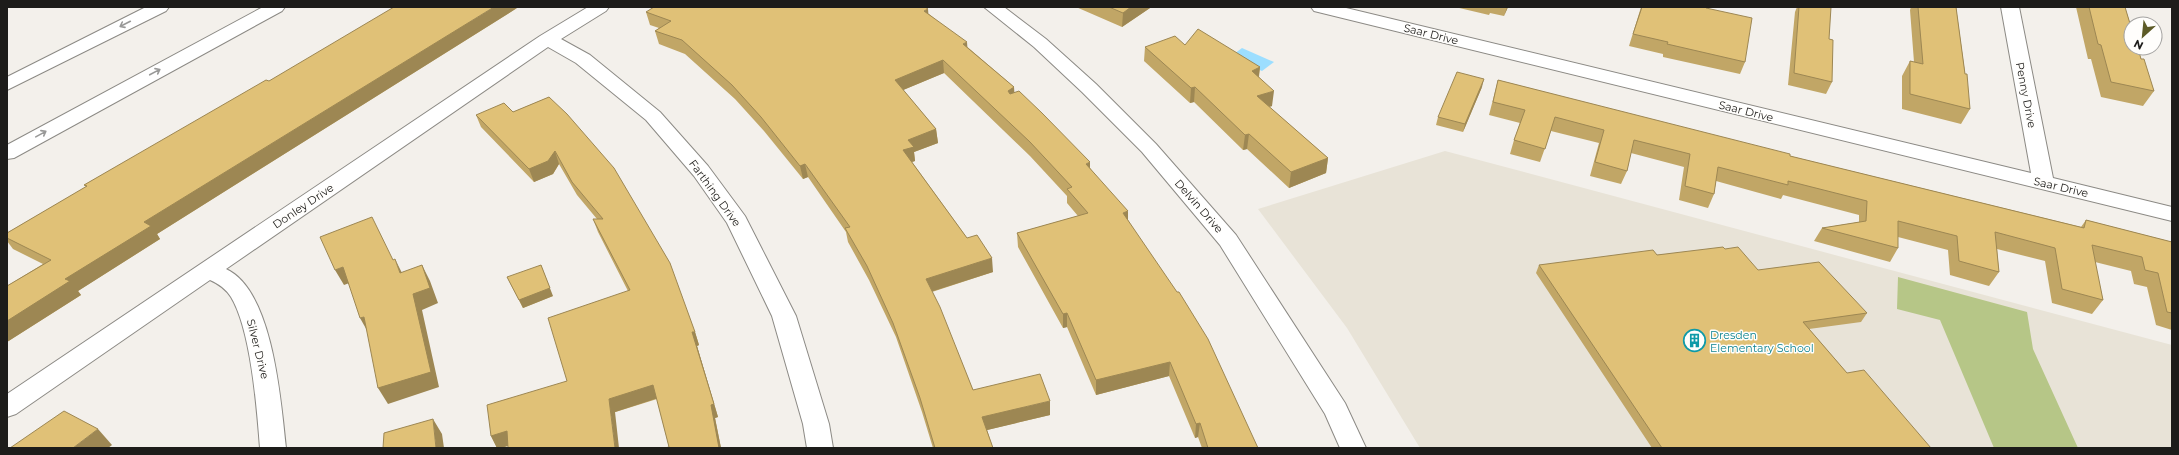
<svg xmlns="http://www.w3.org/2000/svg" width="2179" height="455" viewBox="0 0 2179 455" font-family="Montserrat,sans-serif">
<rect width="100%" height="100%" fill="#f3f0eb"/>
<path fill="#e8e3d7" d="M 1445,151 L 2172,345 L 2172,448 L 1420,448 L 1347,328 L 1258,209 Z"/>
<path fill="#b6c687" d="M 1898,277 L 2027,312 L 2033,349 L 2078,448 L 1994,448 L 1940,320 L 1897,309 Z"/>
<path fill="#9cdeff" d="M 1242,48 L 1274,62 L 1262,71 L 1230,57 Z"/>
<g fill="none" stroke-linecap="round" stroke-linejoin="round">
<defs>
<path id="street" d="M 588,7 L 609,7 L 606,11 L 561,39 L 590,55 L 660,112 L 708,166 L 745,216 L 796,316 L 829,424 L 833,448 L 807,448 L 803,424 L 772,316 L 727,223 L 694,176 L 646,120 L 576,63 L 548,47 L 226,269 C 273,290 281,402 286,448 L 260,448 C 257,409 251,330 231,297 C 226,289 219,284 210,280 L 16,414 L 7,417 L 7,394 L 540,36 Z
M 984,7 L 1004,7 L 1046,39 L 1096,84 L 1156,144 L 1236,235 L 1345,403 L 1366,448 L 1340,448 L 1325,414 L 1220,245 L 1142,152 L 1082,92 L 1034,47 Z
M 1311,7 L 1342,7 L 2031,173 L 2001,7 L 2019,7 L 2053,178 L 2172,207 L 2172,221 L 1314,11 Z"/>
<path id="highway" d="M 146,7 L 169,7 L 166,11 L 7,90 L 7,77 Z
M 263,7 L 285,7 L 282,11 L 14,158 L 7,159 L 7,145 Z"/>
</defs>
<use href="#street" stroke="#8c8a85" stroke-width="2"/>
<use href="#highway" stroke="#8c8a85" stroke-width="2"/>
<use href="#street" fill="#fff" fill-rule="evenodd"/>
<use href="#highway" fill="#fff" fill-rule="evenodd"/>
</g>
<path fill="#c1a666" d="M 1076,7 L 1150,7 L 1150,8 L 1122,27 Z
M 1455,7 L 1508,7 L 1504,16 L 1490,13 L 1489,15 Z
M 1641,7 L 1707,7 L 1706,8 L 1745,62 L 1740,74 L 1663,57 L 1663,54 L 1629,46 Z
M 1797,7 L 1830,7 L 1829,39 L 1832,82 L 1826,94 L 1788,85 L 1795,12 Z
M 1911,7 L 1956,7 L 1970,109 L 1961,124 L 1902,109 L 1902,76 L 1910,61 L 1914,62 L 1910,10 Z
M 2076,7 L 2125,7 L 2141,59 L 2154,91 L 2143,106 L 2101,97 L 2091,59 L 2088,59 Z
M 517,8 L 157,234 L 160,239 L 78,291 L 81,295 L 7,342 L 7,286 L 43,264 L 13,249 L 7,241 L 7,233 L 86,187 L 84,185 L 269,81 Z
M 646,12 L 929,14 L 1014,87 L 1014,93 L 1090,168 L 1128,220 L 1258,448 L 1202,448 L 1198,437 L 1195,438 L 1169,376 L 1096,395 L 1067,327 L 1063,328 L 1018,247 L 1017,233 L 1078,216 L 1067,203 L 1067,196 L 1030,156 L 944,73 L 903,90 L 936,129 L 938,143 L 914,152 L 915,161 L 912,162 L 967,238 L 993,272 L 932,292 L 973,390 L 1050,415 L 987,430 L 993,448 L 933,448 L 922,412 L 896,337 L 869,280 L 848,242 L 846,232 L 808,177 L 803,179 L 764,131 L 735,99 L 685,54 L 659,44 L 655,31 L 659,28 L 650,25 Z
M 1185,45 L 1260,67 L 1259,77 L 1272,106 L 1269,107 L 1328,158 L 1326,173 L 1289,188 L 1247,149 L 1243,150 L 1194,102 L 1190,103 L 1144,61 L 1145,47 Z
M 1498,80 L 1790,156 L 2081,227 L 2086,220 L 2172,242 L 2172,330 L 2156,325 L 2147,287 L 2134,284 L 2131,271 L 2095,262 L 2103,300 L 2092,314 L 2052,303 L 2045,261 L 1997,249 L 1999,272 L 1989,286 L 1950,275 L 1948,250 L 1898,237 L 1898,248 L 1890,262 L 1814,241 L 1822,228 L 1859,222 L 1859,215 L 1783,195 L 1781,199 L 1716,181 L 1714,194 L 1708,208 L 1679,200 L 1684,167 L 1631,153 L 1627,171 L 1621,184 L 1590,176 L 1599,143 L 1551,131 L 1540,162 L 1510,154 L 1514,140 L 1520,123 L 1489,115 Z
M 1482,87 L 1463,132 L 1436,125 L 1438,117 Z
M 549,97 L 695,332 L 699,345 L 697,346 L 718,417 L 715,418 L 721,448 L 665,448 L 669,447 L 657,399 L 501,448 L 497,448 L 491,436 L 567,381 L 628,291 L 598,232 L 593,219 L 597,219 L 577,195 L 559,164 L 553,174 L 534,182 L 481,127 L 476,115 L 513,112 Z
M 1725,249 L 1758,270 L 1867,313 L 1861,322 L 1809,329 L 1847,373 L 1931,448 L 1652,448 L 1536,273 L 1539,265 Z
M 507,277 L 553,296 L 523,308 Z"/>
<path fill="#9d8753" d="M 494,7 L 516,7 L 517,8 L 157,234 L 160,239 L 78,291 L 81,295 L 7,342 L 7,321 L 65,279 L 144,222 Z
M 1131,7 L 1150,7 L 1150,8 L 1122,27 L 1123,13 Z
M 1507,7 L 1508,7 L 1504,16 Z
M 928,9 L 929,22 L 924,11 Z
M 967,42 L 968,56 L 963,44 Z
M 943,60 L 944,73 L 896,93 L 895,80 Z
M 1260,67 L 1258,81 L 1252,71 Z
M 1484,79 L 1482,87 L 1463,132 L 1465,124 Z
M 1014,87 L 1015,101 L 1008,91 Z
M 1195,87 L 1194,102 L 1190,103 L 1191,88 Z
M 1274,91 L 1272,106 L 1256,111 L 1257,96 Z
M 936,129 L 938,143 L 914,152 L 915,161 L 905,164 L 903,150 L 908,140 Z
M 1249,134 L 1247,149 L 1243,150 L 1245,135 Z
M 555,151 L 559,164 L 553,174 L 534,182 L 529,169 Z
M 1328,158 L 1326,173 L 1289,188 L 1291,172 Z
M 1090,162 L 1090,176 L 1086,164 Z
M 805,164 L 808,177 L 803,179 L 800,166 Z
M 1128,211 L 1128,225 L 1123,213 Z
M 992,258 L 993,272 L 927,293 L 926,279 Z
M 395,259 L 403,275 L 400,273 Z
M 422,265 L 430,281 L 438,303 L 422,310 L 439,387 L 388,404 L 378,388 Z
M 541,265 L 553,296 L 523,308 L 519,300 Z
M 343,267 L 352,282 L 344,285 L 335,270 Z
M 1067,313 L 1067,327 L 1063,328 L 1063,314 Z
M 364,317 L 369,334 L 360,318 Z
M 692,332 L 695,332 L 699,345 L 697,346 L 718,417 L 715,418 L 721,448 L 719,448 Z
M 1170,362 L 1169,376 L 1096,395 L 1096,380 Z
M 653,385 L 658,398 L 615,412 L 619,448 L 615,448 L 609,399 Z
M 1050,401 L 1050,415 L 983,431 L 982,417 Z
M 433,419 L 442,434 L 444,448 L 436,448 Z
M 1200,423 L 1198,437 L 1195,438 L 1196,424 Z
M 98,429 L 112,445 L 108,448 L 73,448 Z
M 507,431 L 514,444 L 501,448 L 497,448 L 491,436 Z"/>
<path fill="#e0c177" stroke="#9d8753" d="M 394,7 L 494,7 L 144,222 L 151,226 L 65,279 L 70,281 L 7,321 L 7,286 L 51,260 L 7,238 L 7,233 L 87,186 L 84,185 L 266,80 L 269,81 Z
M 654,7 L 925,7 L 928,9 L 924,11 L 967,42 L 963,44 L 1014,87 L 1008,91 L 1010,94 L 1019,91 L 1042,113 L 1090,162 L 1086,164 L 1128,211 L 1123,213 L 1177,292 L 1179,292 L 1208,339 L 1258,448 L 1208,448 L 1200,423 L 1196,424 L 1170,362 L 1096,380 L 1067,313 L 1063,314 L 1017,233 L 1088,213 L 1067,189 L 1072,187 L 1030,142 L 943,60 L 895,80 L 936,129 L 908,140 L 914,147 L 903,150 L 967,238 L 977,235 L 992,258 L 926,279 L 940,307 L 973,390 L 1040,374 L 1050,401 L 982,417 L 993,448 L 935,448 L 920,398 L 893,323 L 867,266 L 845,228 L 850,227 L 805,164 L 800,166 L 761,117 L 732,85 L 682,40 L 655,31 L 671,21 L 646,12 Z
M 1109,7 L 1131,7 L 1123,13 Z
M 1642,7 L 1707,7 L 1706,8 L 1752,18 L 1745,62 L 1667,44 L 1668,42 L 1633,34 Z
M 1799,7 L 1831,7 L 1829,39 L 1833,40 L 1832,82 L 1794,73 Z
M 1918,7 L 1956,7 L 1965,74 L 1967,74 L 1970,109 L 1910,94 L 1910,61 L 1923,64 Z
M 2089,7 L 2125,7 L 2131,27 L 2131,48 L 2138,48 L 2141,59 L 2144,59 L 2154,91 L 2111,82 L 2101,45 L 2098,44 Z
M 1198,29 L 1260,67 L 1252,71 L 1274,91 L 1257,96 L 1328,158 L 1291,172 L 1249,134 L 1245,135 L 1195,87 L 1191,88 L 1145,47 L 1175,36 L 1185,45 Z
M 1457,72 L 1484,79 L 1465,124 L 1438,117 Z
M 1498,80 L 1790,154 L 1790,156 L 2084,228 L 2086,220 L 2172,242 L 2172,313 L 2167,312 L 2158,273 L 2145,270 L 2142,257 L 2092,245 L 2103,300 L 2062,289 L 2055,248 L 1995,232 L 1999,272 L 1959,261 L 1957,236 L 1898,221 L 1898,248 L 1822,228 L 1866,221 L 1867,201 L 1788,181 L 1788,185 L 1718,167 L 1714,194 L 1685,186 L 1690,154 L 1634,140 L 1627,171 L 1595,162 L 1604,130 L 1555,117 L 1545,149 L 1514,140 L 1525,110 L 1493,102 Z
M 549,97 L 567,114 L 614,168 L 670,263 L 695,332 L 692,332 L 714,404 L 711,405 L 719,448 L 665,448 L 669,447 L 653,385 L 609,399 L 615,448 L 508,448 L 507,431 L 491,436 L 487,405 L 567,381 L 548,318 L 630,290 L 593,219 L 603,219 L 572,182 L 555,151 L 548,161 L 529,169 L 476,115 L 504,103 L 513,112 Z
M 372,217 L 393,260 L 395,259 L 400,273 L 422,265 L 430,288 L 413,294 L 431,372 L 378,388 L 364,317 L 360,318 L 343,267 L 335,270 L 320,237 Z
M 1723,247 L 1725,249 L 1738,247 L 1758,270 L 1819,262 L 1867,313 L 1803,322 L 1847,373 L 1864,370 L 1931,448 L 1662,448 L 1539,265 L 1653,250 L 1657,255 Z
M 541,265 L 550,288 L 519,300 L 507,277 Z
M 64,411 L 98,429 L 73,448 L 10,448 Z
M 433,419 L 436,448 L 383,448 L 384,433 Z"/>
<defs><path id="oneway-shaft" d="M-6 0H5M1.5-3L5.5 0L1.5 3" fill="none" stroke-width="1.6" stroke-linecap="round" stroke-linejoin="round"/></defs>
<g stroke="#999998">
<use href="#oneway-shaft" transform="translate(125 24) rotate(153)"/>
<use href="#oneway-shaft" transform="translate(155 72) rotate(-28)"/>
<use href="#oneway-shaft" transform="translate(41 134) rotate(-29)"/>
</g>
<defs>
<symbol id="building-ring" viewBox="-11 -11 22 22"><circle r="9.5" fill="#fffefc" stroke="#0f9aa8" stroke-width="1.5"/><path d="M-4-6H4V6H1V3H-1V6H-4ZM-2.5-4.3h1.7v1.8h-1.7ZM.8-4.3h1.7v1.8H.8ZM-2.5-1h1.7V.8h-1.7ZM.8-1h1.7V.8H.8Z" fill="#0f9aa8"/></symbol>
</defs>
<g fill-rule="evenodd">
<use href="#building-ring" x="1682" y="328" width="25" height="25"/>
</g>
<g text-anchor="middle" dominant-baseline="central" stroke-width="3" stroke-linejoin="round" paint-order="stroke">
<g font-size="11" fill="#1d1c1a" stroke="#fffefc">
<text transform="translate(1431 34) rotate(14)">Saar Drive</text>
<text transform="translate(2026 95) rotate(79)">Penny Drive</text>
<text transform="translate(1746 111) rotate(14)">Saar Drive</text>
<text transform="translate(2061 187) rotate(13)">Saar Drive</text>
<text transform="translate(715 193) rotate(54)">Farthing Drive</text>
<text transform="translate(303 206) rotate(-34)">Donley Drive</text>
<text transform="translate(1199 206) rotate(49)">Delvin Drive</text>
<text transform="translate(258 349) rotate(76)">Silver Drive</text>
</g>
<g font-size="11" fill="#0d838f" stroke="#fffefc" text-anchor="start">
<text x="1710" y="335">Dresden<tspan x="1710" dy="13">Elementary School</tspan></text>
</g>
</g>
<rect width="2179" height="455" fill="none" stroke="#1d1c1a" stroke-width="16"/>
<g transform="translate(2143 36) rotate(207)"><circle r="19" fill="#fffefc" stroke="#a5a4a2"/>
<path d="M0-3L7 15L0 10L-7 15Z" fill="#5d5b27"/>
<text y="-6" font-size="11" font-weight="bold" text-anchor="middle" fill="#1d1c1a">N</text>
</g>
</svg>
